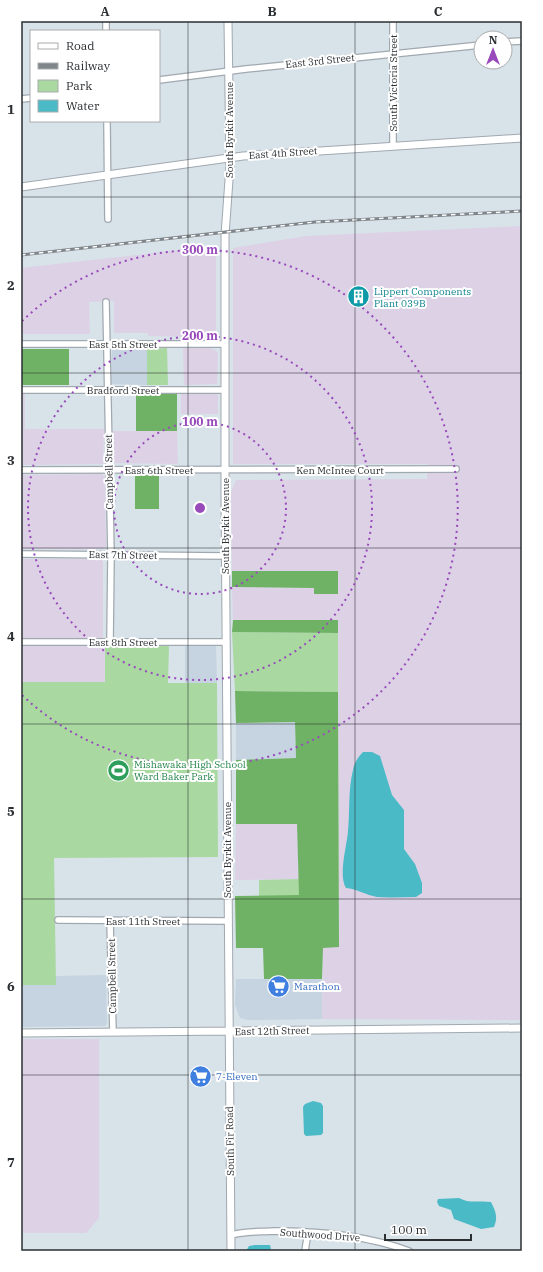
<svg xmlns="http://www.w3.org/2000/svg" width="543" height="1272" viewBox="0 0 543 1272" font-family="'IBM Plex Serif',serif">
<rect width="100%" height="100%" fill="#d8e2e9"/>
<path fill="#c5d4e0" d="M 112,349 L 147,349 L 147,385 L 111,384 Z
M 185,646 L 216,646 L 217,683 L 185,683 Z
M 295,722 L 296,758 L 236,760 L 236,723 Z
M 106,975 L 107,1023 L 105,1026 L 21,1027 L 21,985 L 55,985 L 56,976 Z
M 236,979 L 322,979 L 322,1019 L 248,1020 L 240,1018 L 235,1005 Z"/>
<path fill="#ddd1e6" d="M 522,226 L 522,1020 L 322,1019 L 323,947 L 339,947 L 338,620 L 233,620 L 232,587 L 314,588 L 314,594 L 338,571 L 232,571 L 231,492 L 236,480 L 427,479 L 428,464 L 233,464 L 233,248 L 307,236 Z
M 216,246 L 216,337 L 148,336 L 148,333 L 114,333 L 114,301 L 89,302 L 90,334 L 21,334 L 21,268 Z
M 183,348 L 210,348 L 215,350 L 218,353 L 217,384 L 184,385 Z
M 21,393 L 25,393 L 25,429 L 104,429 L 103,464 L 21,465 Z
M 181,393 L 216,393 L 218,395 L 218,414 L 181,414 Z
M 112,431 L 177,431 L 178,464 L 115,463 L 113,460 Z
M 102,474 L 105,478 L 106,547 L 103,549 L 21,549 L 21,475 Z
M 21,559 L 103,559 L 103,639 L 21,639 Z
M 21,646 L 105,646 L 105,682 L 21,682 Z
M 297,823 L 299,879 L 235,880 L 236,824 Z
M 21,1039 L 99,1039 L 99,1218 L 86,1233 L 21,1233 Z"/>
<path fill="#a9d8a1" d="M 167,348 L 168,385 L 147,385 L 147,349 Z
M 232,632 L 338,633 L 338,692 L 235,691 Z
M 105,646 L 169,646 L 168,683 L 217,683 L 218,857 L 54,858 L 56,985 L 21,985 L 21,682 L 105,682 Z
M 299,879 L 299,896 L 259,896 L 259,880 Z"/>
<path fill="#70b265" d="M 21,349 L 69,349 L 69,385 L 21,385 Z
M 136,393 L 177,393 L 177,431 L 136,431 Z
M 135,475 L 159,475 L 159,509 L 135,509 Z
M 232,571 L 338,571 L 338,594 L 314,594 L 314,588 L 232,587 Z
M 233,620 L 338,620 L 338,633 L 232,632 Z
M 235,691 L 338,692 L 339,947 L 323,948 L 322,979 L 264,979 L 263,948 L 236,948 L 235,896 L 299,895 L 297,824 L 236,824 L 236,760 L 296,758 L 295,722 L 236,723 Z"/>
<path fill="#4abac7" d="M 363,752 L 372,752 L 380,756 L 392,795 L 404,810 L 404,849 L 415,864 L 422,883 L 422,893 L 416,897 C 403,897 390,898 377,897 C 366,895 357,889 346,888 C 338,875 347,846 348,831 C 350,811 348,790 353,770 C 354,763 358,757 363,752 Z
M 313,1101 L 321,1103 L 323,1106 L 323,1133 L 321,1135 L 306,1136 L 304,1134 L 303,1107 L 305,1104 Z
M 459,1198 C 470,1204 479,1200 491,1202 C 496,1212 498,1217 494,1227 L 481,1229 L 454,1219 L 451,1210 L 439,1206 L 437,1202 L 438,1199 Z
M 255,1245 L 270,1245 L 271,1249 L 268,1251 L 246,1251 L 249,1246 Z"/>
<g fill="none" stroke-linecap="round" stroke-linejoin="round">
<defs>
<path id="minor" d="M 393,21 L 393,146
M 106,31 L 106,21
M 505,42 L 522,41
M 159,80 L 246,69 L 481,45
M 21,99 L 31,98
M 107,121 L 108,219
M 106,302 L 111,555 L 110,642
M 21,344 L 225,344
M 21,390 L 225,390
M 21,470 L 456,469
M 21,554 L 226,556
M 21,642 L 226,642
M 58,920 L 228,921
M 110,921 L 113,1032
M 231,1235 C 245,1231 258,1232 273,1231 C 319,1231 366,1235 409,1251
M 305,1251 L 308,1232"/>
<path id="tertiary" d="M 228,21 L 230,166 L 225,235 L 225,495 L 231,1251
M 21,187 L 243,156 L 522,138
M 21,1033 L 522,1028"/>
</defs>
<use href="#minor" stroke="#a1a9b0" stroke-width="8"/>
<use href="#tertiary" stroke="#a1a9b0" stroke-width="9"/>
<use href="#minor" stroke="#fff" stroke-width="5.5"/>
<use href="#tertiary" stroke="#fff" stroke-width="7"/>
<defs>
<path id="rail" d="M 21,255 L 315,222 L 522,211"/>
</defs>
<use href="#rail" stroke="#7f868b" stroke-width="3"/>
<use href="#rail" stroke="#fff" stroke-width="1.5" stroke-dasharray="4.5" stroke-linecap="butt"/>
</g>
<path fill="none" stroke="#2b2f32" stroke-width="1" stroke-opacity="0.55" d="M 188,21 L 188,1251M 355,21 L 355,1251M 21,197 L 522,197M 21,373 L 522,373M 21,548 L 522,548M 21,724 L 522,724M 21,899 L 522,899M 21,1075 L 522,1075"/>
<g fill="none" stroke="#984abb" stroke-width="2" stroke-dasharray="2 4">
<circle cx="200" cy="508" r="86"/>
<circle cx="200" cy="508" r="172"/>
<path d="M22 321A258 258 0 1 1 22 695"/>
</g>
<defs>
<symbol id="building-disc" viewBox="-11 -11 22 22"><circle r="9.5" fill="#0f9aa8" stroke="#fff"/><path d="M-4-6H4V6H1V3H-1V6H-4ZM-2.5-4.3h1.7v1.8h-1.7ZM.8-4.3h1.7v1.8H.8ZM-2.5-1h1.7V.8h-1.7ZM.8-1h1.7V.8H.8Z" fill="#fff"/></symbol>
<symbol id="stadium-disc" viewBox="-11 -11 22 22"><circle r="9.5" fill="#2e9e5b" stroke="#fff"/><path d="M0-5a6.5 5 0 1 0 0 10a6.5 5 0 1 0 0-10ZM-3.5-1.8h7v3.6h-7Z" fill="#fff"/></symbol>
<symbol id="supermarket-disc" viewBox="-11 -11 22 22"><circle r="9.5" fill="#3f7fe0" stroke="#fff"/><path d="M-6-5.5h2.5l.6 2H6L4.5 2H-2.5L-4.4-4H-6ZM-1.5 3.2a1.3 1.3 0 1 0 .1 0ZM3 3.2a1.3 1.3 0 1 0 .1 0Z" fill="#fff"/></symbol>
</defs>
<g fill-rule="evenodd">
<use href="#building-disc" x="346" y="284" width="25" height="25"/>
<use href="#stadium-disc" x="106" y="758" width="25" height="25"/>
<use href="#supermarket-disc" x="266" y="974" width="25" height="25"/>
<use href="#supermarket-disc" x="188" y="1064" width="25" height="25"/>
</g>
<g text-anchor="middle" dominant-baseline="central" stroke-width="4" stroke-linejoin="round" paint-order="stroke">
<g font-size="10" fill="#2b2f32" stroke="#fff">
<text transform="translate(320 61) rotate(-6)">East 3rd Street</text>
<text transform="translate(393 83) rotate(-90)">South Victoria Street</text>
<text transform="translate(229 130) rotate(-90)">South Byrkit Avenue</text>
<text transform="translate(283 153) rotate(-4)">East 4th Street</text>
<text x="123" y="344">East 5th Street</text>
<text x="123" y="390">Bradford Street</text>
<text x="159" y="470">East 6th Street</text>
<text x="340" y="470">Ken McIntee Court</text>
<text transform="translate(109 472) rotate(-91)">Campbell Street</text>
<text transform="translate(225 526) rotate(-90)">South Byrkit Avenue</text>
<text transform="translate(123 555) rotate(1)">East 7th Street</text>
<text x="123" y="642">East 8th Street</text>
<text transform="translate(227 850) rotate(-90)">South Byrkit Avenue</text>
<text x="143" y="921">East 11th Street</text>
<text transform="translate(112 976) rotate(-91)">Campbell Street</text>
<text transform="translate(272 1031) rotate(-1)">East 12th Street</text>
<text transform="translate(230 1141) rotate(-91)">South Fir Road</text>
<text transform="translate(320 1235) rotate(4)">Southwood Drive</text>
</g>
<g font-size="10" fill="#0d838f" stroke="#fff" text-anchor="start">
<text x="374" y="291">Lippert Components<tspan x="374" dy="12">Plant 039B</tspan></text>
</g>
<g font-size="10" fill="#27864d" stroke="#fff" text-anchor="start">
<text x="134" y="764">Mishawaka High School<tspan x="134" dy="12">Ward Baker Park</tspan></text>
</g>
<g font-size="10" fill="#366cbe" stroke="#fff" text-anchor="start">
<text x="294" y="986">Marathon</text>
<text x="216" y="1076">7-Eleven</text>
</g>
</g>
<circle cx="200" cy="508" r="6" fill="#984abb" stroke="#fff" stroke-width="2"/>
<g font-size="12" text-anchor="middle" font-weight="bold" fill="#984abb" stroke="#fff" stroke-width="4" stroke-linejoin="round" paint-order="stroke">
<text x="200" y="254">300 m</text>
<text x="200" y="340">200 m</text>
<text x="200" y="426">100 m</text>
</g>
<rect width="543" height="1272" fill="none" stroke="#ffffff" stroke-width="44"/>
<rect x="30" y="30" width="130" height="92" fill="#ffffff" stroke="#aaacad"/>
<rect x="38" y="43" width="20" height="6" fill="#ffffff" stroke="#aaacad"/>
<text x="66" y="50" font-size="12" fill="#2b2f32">Road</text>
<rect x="38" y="63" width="20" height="6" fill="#7f868b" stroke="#aaacad"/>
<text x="66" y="70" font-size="12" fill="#2b2f32">Railway</text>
<rect x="38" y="80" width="20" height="12" fill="#a9d8a1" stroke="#aaacad"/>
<text x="66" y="90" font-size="12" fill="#2b2f32">Park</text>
<rect x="38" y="100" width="20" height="12" fill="#4abac7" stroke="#aaacad"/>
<text x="66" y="110" font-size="12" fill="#2b2f32">Water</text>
<g transform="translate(493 50)"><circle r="19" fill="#ffffff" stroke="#aaacad"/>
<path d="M0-3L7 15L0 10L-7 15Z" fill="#984abb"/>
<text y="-6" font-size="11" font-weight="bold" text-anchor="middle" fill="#2b2f32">N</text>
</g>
<path d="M385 1234v6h86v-6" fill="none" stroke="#2b2f32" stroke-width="2"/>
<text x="391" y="1234" font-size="12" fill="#2b2f32" stroke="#ffffff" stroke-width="3" paint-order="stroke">100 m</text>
<rect x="22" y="22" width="499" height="1228" fill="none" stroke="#2b2f32" stroke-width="1.5"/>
<g font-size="13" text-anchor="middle" font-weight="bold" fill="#2b2f32">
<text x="105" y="16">A</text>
<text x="272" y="16">B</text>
<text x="438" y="16">C</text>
<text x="11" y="114">1</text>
<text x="11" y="290">2</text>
<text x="11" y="465">3</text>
<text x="11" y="641">4</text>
<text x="11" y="816">5</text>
<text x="11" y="991">6</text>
<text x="11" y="1167">7</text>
</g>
</svg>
